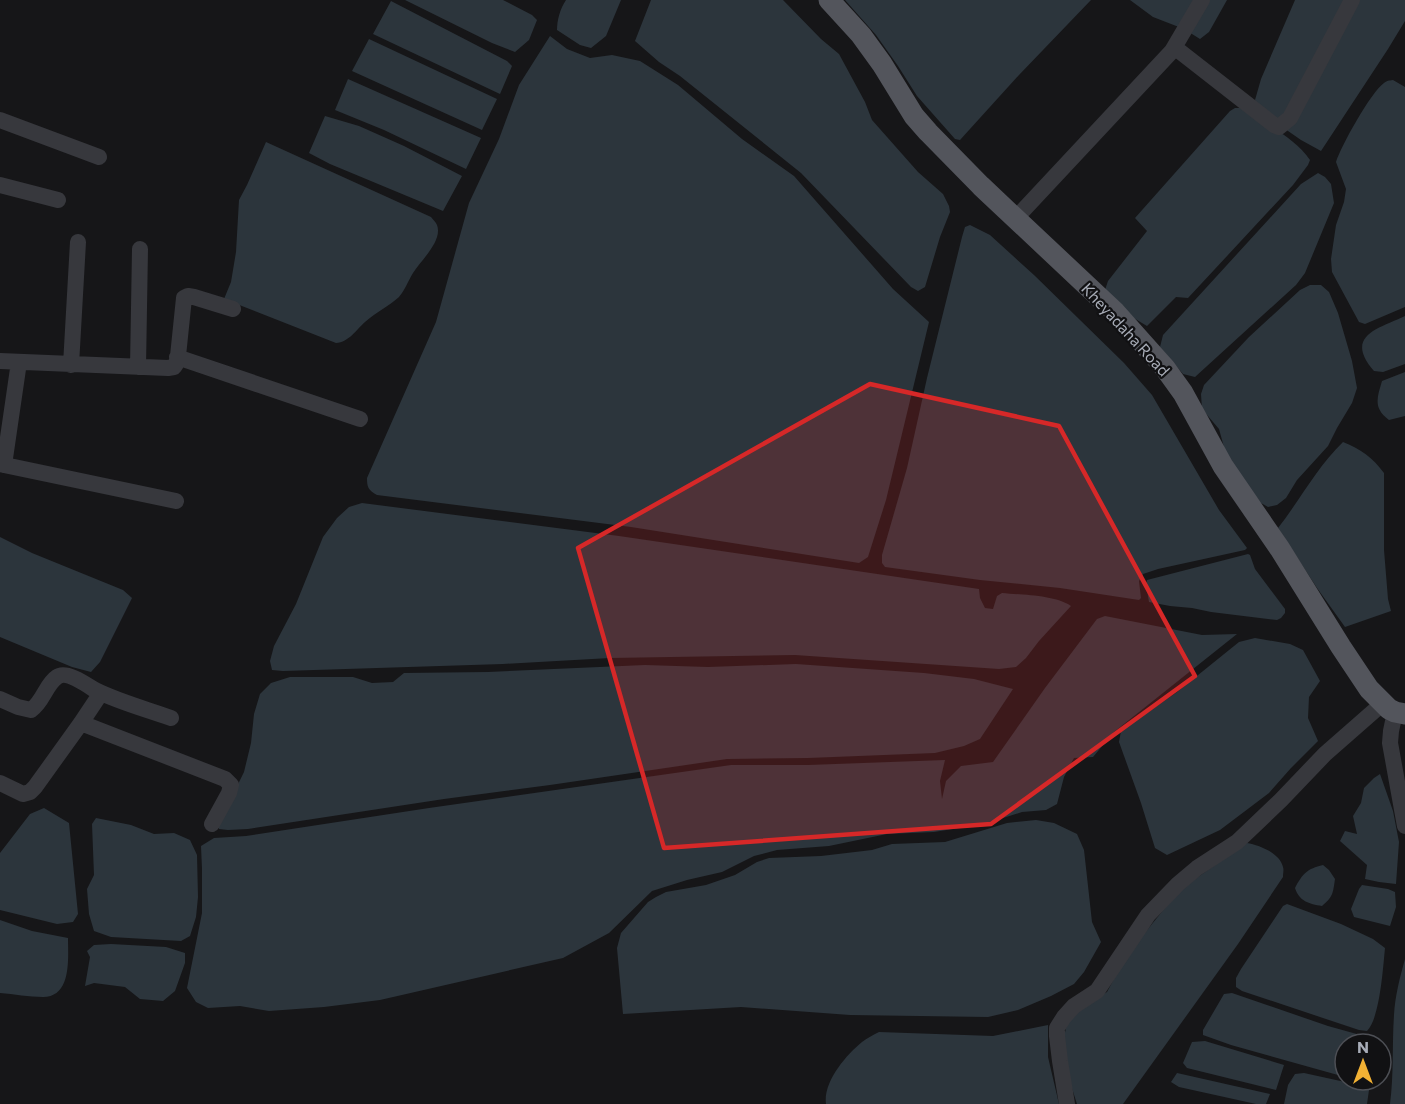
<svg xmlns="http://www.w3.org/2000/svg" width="1405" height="1104" viewBox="0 0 1405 1104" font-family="Commissioner,sans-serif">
<rect width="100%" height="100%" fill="#161618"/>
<path fill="#2c353c" d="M 405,0 L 503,0 L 532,15 L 537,20 L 529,40 L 515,52 L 492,43 Z
M 566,0 L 621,0 L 606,36 L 591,48 L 580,45 L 557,30 C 557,20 560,9 566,0 Z
M 651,0 L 783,0 L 821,39 L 839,54 L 865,102 L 872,120 L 918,172 L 943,194 L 949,206 L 950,212 L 940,237 L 925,287 L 918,291 L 911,287 L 801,173 L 680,76 L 659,62 L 635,41 Z
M 845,0 L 1091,0 L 1019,75 L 960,140 L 955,139 L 917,96 L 898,66 L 876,35 Z
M 1130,0 L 1227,0 L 1209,32 L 1200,39 L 1184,29 L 1153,17 Z
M 1295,0 L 1405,0 L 1405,21 L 1388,49 L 1321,151 L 1301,140 L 1259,111 L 1255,100 L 1261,79 Z
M 391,1 L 507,61 L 512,66 L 500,94 L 373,34 Z
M 550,36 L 567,49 L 590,58 L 612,55 L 640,61 L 678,85 L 742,139 L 794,176 L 893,289 L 929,322 L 886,500 L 868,557 L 859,563 L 631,527 L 377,495 C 368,490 367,487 367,478 L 436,322 L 469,203 L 499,139 L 519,85 Z
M 369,39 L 497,99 L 482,130 L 352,71 Z
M 348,79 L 481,138 L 466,169 L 384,130 L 335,110 Z
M 1393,80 L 1405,87 L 1405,307 L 1365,324 L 1359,322 L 1332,272 L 1331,259 L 1336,225 L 1344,202 L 1346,189 L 1336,162 C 1341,146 1371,92 1384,83 C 1388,80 1388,81 1393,80 Z
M 1235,108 L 1240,108 C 1263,122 1295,138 1310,160 L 1308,165 L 1293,185 L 1188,298 L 1176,297 L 1147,326 L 1132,317 L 1105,290 L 1108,281 L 1147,231 L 1135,218 L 1230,111 Z
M 325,116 L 359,126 L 404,146 L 462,176 L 443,211 L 330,164 L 309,153 Z
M 266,142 L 431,217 C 433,220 436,222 437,225 C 443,241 421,260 413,273 C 408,281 405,290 399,297 C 389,306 375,313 365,322 C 356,330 349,342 336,343 L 224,299 L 231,282 L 236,252 L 239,200 L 247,185 Z
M 1318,173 L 1325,177 L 1331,184 L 1334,203 L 1305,273 L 1296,285 L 1195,377 L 1183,374 L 1160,347 L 1163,335 L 1301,184 Z
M 970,225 L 990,235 L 1034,275 L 1124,363 L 1152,395 L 1219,510 L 1247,548 L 1245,550 L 1158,569 L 1143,574 L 1139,581 L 1141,598 L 1139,600 L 1060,588 L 980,580 L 885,567 L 882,563 L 882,555 L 907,468 L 927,378 L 962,237 L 965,227 Z
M 1310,285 L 1321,285 L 1329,292 L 1338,313 L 1352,361 L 1357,388 L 1352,403 L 1337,428 L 1328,446 L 1297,480 L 1286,498 L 1277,505 L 1268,507 L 1261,503 L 1227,458 L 1219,429 L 1202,409 L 1201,394 L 1204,385 L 1249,337 L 1300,290 Z
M 1405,316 L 1405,364 L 1383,372 L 1374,371 C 1344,336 1377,329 1405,316 Z
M 1405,372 L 1405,416 L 1389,420 C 1373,408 1377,398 1382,381 Z
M 1343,442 C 1361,449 1373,458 1384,473 L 1384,550 L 1388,599 L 1391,611 L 1345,627 L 1317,588 L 1278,528 C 1300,500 1317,467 1343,442 Z
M 362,503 L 619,536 L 979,589 L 980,598 L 985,608 L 993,609 L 997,596 L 1002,593 C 1022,595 1055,595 1071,606 L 1039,641 L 1026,658 L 1016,667 L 999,669 L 795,655 L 610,658 L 503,664 L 283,671 L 272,670 L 270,661 L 274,646 L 296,604 L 323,537 L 337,518 L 349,507 Z
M 0,537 L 32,553 L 123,590 L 132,598 L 100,662 L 91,672 L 72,667 L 0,637 Z
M 1248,554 L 1250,555 L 1255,569 L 1285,609 L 1285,613 L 1281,618 L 1277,620 L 1211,612 L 1192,608 L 1170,606 L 1149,602 L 1146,584 L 1147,580 Z
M 1105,616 L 1202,635 L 1237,634 L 1114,732 L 1093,757 L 1074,758 L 1064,777 L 1057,804 L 1046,810 L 1022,812 L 984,824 L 934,832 L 887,834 L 829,846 L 777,850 L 754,856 L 722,872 L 687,880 L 652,891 L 609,933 L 563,958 L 380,1000 L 324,1007 L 269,1011 L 240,1006 L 208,1008 L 196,1002 L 187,988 L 202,913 L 202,869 L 201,846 L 214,838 L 246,836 L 429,808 L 731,765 L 808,765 L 945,760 L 940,781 L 942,799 L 946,781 L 961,766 L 993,762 L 1045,688 L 1097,619 Z
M 1255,638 L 1290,644 L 1303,650 L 1320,681 L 1309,697 L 1308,718 L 1318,741 L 1291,768 L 1269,793 L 1220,830 L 1167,855 L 1155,848 L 1141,803 L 1119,742 L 1121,731 L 1177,692 L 1239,642 Z
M 796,664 L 924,673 L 974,679 L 1013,689 L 980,739 L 964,746 L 935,753 L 808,758 L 727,759 L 550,785 L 444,799 L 248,829 L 228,830 L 219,829 L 219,823 L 244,772 L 251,743 L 254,714 L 260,694 L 271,683 L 290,677 L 353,677 L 372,683 L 393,682 L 404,673 L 488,672 L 645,665 L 708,667 Z
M 1380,774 L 1393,811 L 1399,842 L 1396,884 L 1379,882 L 1365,879 L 1367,865 L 1340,841 L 1345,831 L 1357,834 L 1353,816 L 1361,803 L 1364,788 L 1374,778 Z
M 44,808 L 69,823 L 78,914 L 73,922 L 57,924 L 0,910 L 0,853 L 30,814 Z
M 96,818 L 131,825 L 154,834 L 174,833 L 190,840 L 197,855 L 198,897 L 196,917 L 190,936 L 181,941 L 111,937 L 94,931 L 89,914 L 87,889 L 94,875 L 92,824 Z
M 1036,820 L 1054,823 L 1077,834 L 1084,850 L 1092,922 L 1101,942 L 1084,972 L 1074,984 L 1051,996 L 1018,1010 L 988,1017 L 850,1015 L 741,1007 L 623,1014 L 617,948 L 621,933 L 648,902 L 656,897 L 666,892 L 706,885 L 735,875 L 757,862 L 769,858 L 821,856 L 872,850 L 892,844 L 945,842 L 1007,823 Z
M 1247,843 C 1259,845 1280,853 1283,867 C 1284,870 1283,873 1283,877 L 1238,944 L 1123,1104 L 1077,1104 L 1068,1076 L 1064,1037 L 1068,1019 L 1081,1007 L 1107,992 L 1115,977 L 1135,945 L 1173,898 L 1195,879 Z
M 1323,865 L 1329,870 L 1335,879 C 1333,893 1333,897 1322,906 C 1309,904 1299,901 1295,888 C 1303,873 1307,869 1323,865 Z
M 1362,885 L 1388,889 L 1395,892 L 1396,907 L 1390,926 L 1354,917 L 1351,909 L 1359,889 Z
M 1287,904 L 1341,924 L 1373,939 L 1385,948 C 1383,968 1380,1018 1367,1031 L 1359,1030 L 1242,991 L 1236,987 L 1236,978 L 1241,969 L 1283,906 Z
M 0,920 L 32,931 L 68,938 C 68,958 72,997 43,997 C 29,997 14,994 0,993 Z
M 111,944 L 166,947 L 185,953 L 185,963 L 175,991 L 163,1001 L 140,999 L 125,987 L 94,983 L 85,986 L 90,957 L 87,951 L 94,945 Z
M 1405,959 L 1405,1104 L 1390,1104 C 1394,1074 1392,1044 1394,1015 C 1395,996 1400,977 1405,959 Z
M 1232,993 L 1328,1026 L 1371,1038 L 1374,1044 L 1345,1044 L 1345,1077 L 1231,1045 L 1203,1035 L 1203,1030 L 1224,994 Z
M 1048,1025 L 1048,1057 L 1059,1104 L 826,1104 C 823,1082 846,1055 862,1042 C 867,1038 873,1035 879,1032 L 993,1036 Z
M 1205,1041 L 1284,1065 L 1276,1090 L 1187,1068 L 1183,1063 L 1192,1042 Z
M 1177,1073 L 1270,1094 L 1266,1104 L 1256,1104 L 1179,1087 L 1171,1082 Z
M 1304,1073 L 1345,1082 L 1369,1090 L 1367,1104 L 1284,1104 L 1288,1085 L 1295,1074 Z"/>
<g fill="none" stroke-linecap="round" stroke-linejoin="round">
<path stroke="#37383d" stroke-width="16" d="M 1172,51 L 1202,0
M 0,120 L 99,157
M 0,185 L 58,200
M 1015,219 L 1172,51 L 1178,50 L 1274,125 L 1279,127 L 1290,118 L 1352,0
M 177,357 L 360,419
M 0,361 L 168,368 L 174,367 L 176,364 L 178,356 L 184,298 L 188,296 L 194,297 L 233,309
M 71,365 L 78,242
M 138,367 L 140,249
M 0,464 L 176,501
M 4,465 L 19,362
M 0,699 L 18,707 L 31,710 C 43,702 46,684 57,677 C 66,670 87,685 95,690 C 119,702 146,709 171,718
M 1395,712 L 1391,731 L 1390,743 L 1405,826
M 81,723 L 225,779 L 231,785 L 229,793 L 212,824
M 0,783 L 23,794 L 30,792 L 35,787 L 81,723 L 101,693
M 1067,1104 L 1060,1061 L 1057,1036 L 1057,1028 L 1064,1017 L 1074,1006 L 1097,991 L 1148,915 L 1178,884 L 1197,868 L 1237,842 L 1281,800 L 1325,754 L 1382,704"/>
<path stroke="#53555c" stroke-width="21" d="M 829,0 L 861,35 L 882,64 L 914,116 L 928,132 L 981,186 L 1115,312 L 1165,368 L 1183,393 L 1223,466 L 1280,549 L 1341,647 L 1369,689 L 1389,709 L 1395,712 L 1405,714"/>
</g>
<path fill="#d62828" fill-opacity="0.2" stroke="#d62828" stroke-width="4.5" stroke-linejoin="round" d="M 870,384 L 1059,426 L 1195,676 L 991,824 L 664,848 L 578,548 Z"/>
<g text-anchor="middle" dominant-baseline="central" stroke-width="4.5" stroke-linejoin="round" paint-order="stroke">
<g font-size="16" fill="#a8adb8" stroke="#111113">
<text transform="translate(1126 329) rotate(47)">Kheyadaha Road</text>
</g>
</g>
<g transform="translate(1363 1062)"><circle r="28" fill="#111113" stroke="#4d4f55" stroke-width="1.5"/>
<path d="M0-4.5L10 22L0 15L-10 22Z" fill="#f2b134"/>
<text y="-9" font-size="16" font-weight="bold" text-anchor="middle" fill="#a8adb8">N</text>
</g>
</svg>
